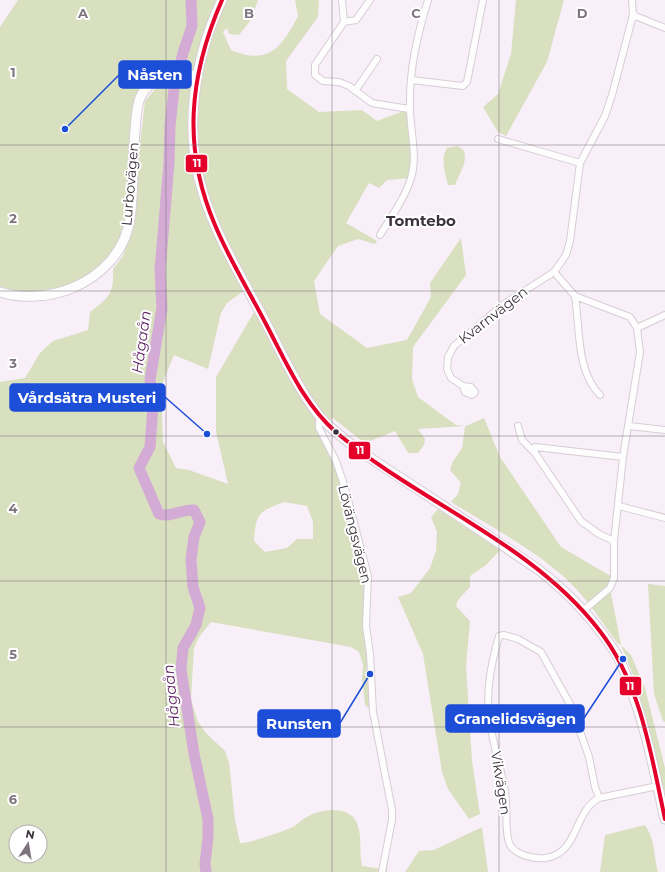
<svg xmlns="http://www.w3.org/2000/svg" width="665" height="872" viewBox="0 0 665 872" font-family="Montserrat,sans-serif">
<rect width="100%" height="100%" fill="#f9eff9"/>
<path fill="#d9e0bf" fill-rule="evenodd" d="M 18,0 L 258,0 L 251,20 L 239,35 L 229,34 L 227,28 L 223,32 L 231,50 C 269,66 282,47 298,16 L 295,0 L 319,0 L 318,17 L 286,61 L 287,89 L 319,112 L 362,110 L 377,121 L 409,109 L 413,136 L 411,178 L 387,180 L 379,188 L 369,183 L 346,223 L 377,241 L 375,244 L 358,239 L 338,246 L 314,281 L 320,314 L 367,348 L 407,340 L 431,297 L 430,283 L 461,238 L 466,275 L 413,347 L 412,379 L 418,397 L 456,425 L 466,426 L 484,418 L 500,457 L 561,547 L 614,578 L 610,588 L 621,645 L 631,655 L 645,688 L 665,768 L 665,793 L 635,680 L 621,645 L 618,644 C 601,621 585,595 563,576 C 530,547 488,525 451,502 L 458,494 L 461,483 L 450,470 L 452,463 L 462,448 L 465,426 L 418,429 L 425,439 L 424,445 L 418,453 L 408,453 L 395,431 L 360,445 L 362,441 L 333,418 L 319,429 L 336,461 L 368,576 L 366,620 L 373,712 L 365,705 L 362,679 L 363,665 L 359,652 L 351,647 L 211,622 L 199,637 L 194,648 L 191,699 L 198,722 L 206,733 L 225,751 L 229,762 L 235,820 L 240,843 C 248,844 284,831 293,827 C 298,824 301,820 305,818 C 321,808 352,804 358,826 C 362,838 359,853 362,866 L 382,869 L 390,833 L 387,872 L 0,872 L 0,382 L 25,378 L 40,353 L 53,341 L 88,330 L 90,312 C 110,297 114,293 113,269 L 123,256 L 135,223 L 138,160 L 145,101 L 155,89 L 168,81 L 162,72 L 135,95 L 130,133 L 130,172 L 125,217 L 116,252 L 101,268 L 71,286 L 29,294 L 0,287 L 0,27 ZM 248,288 L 257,307 L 216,377 L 216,432 L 228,484 L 189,470 L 176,468 L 163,442 L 161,387 L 174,355 L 208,369 L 221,313 L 227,303 ZM 284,502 L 307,506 L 313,522 L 313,539 L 297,539 L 287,548 L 265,552 L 254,541 C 256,513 258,512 284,502 ZM 16,832 L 40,832 L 40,856 L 16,856 Z
M 516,0 L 564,0 L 547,62 L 506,136 L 498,132 L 483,107 L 498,94 L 511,54 Z
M 458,146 L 464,151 C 468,163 459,173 455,185 L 448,185 C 445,173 440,159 447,148 Z
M 438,509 L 500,550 L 486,565 L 470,576 L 470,587 L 458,600 L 456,606 L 470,621 L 466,666 L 472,761 L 480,814 L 469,819 L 448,789 L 442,772 L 423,654 L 398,597 L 411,593 L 430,568 L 436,551 L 437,532 L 431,517 Z
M 648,584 L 665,586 L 665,722 L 663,721 L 654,694 Z
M 645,825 C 656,842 653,853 658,872 L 600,872 L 605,835 Z
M 482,827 L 488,872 L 405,872 L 419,851 L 434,850 Z"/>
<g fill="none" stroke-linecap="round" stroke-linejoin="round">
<path stroke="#d3abd5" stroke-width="11" d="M 191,0 L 192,26 L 183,53 L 174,89 L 170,126 L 169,163 L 160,270 L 162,308 L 150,380 L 153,405 L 150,447 L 139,468 L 159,514 C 173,518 180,509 194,510 L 200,522 L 194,537 L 191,560 L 193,587 L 200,608 L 196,625 L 183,648 L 181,669 L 194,754 L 208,819 L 208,837 L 205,864 L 206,872"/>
<defs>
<path id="street" d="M 342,0 L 344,22
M 370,0 L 356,20 L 344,22 L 315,65 L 315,75 L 323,81 L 339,82 L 349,86 L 372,103 L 409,109
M 633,15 L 665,28
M 411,80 L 463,86 L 467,82 L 483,0
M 355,91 L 377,59
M 498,139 L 580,163
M 380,235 C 391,217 405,198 411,178 C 418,155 410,132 410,108 C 409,70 417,36 428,0
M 554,272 L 575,296 L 630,317 L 637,328 L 640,352 L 623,457 L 614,541 L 614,578 L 610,588 L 584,610
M 575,296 C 580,328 576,371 600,395
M 637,328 L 665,315
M 463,386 L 465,392 L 472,395 L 475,392 L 471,387 L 463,386 L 451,378 L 447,369 L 448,357 L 454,346 L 504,304 L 554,272 L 566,255 L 570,241 L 580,163 L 605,116 L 612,95 L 633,15 L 632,0
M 319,416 L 319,428 L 336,461 L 344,485 L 368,576 L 366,626 L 370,654 L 373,712 L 392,810 L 392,820 L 382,872
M 518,426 L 522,440 L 535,453 L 581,521 L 599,534 L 614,541
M 629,426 L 665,430
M 535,453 L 535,447 L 623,457
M 619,506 L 665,518
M 599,798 L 595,787 L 589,757 L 571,706 L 541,652 L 518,639 L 504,635 L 499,636 C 491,664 485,693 490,722 C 493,746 502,770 505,793 C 508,807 504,833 510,845 C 516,855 533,859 545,858 C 579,854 573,812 599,798 L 658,786"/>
<path id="secondary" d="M 222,0 C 194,58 183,131 203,193 C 217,239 244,281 266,323 C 281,352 305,404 328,425 C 354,449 386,468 416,488 C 457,515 498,542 539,570 C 570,594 596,622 617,655 C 623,665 627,678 631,689 C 647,731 655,775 665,819
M 0,292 C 21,299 51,297 72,288 C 101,276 125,252 130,219 C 134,192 132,160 135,131 C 136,120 136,108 140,98 C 149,75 177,73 198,76"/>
</defs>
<use href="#street" stroke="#d6cdd6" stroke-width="8"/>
<use href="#secondary" stroke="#d6cdd6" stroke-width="11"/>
<use href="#street" stroke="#fefdfe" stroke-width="6"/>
<use href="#secondary" stroke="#fefdfe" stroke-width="9"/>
<defs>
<path id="bus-1" d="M 222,0 C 189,76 182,148 215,225 C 229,259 249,291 266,324 C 286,362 304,405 337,433 C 420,503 531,542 599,630 C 641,683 651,755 665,819"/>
</defs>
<use href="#bus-1" stroke="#fff" stroke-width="7"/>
<use href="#bus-1" stroke="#e4002b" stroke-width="4"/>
</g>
<path fill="none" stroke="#7e747e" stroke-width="1" stroke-opacity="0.55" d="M 166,0 L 166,872M 332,0 L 332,872M 499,0 L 499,872M 0,145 L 665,145M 0,291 L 665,291M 0,436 L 665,436M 0,581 L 665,581M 0,727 L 665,727"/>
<circle fill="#3b323b" stroke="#fff" stroke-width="1.5" cx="336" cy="432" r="3.5"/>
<g text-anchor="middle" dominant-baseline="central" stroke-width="4" stroke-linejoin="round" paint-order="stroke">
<g font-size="14" fill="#3b323b" stroke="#fff">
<text transform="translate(130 184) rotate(-85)">Lurbovägen</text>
<text transform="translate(493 315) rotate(-38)">Kvarnvägen</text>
<text transform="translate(355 534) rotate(76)">Lövängsvägen</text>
<text transform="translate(501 783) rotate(81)">Vikvägen</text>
</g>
<g font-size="15" font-weight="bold" fill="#3b323b" stroke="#fff">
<text x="421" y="220">Tomtebo</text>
</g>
<g font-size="15" font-style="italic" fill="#5e1f62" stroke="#fff">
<text transform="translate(141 342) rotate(-82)">Hågaån</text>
<text transform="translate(171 696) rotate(-96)">Hågaån</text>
</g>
</g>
<g font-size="13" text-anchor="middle" font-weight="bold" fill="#7e747e" stroke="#fff" stroke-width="4" stroke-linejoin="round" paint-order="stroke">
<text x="83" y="18">A</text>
<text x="249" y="18">B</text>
<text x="416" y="18">C</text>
<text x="582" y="18">D</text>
<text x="13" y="77">1</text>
<text x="13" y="223">2</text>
<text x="13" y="368">3</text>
<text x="13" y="513">4</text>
<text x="13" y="659">5</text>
<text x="13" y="804">6</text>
</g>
<path fill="none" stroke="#1d4ed8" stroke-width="1.5" d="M65 129L119 75M207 434L165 397M623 659L584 718M370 674L340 723"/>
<g fill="#1d4ed8" stroke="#fff" stroke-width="1.5">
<circle cx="65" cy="129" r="4"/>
<circle cx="207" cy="434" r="4"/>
<circle cx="623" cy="659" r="4"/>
<circle cx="370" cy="674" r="4"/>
</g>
<g fill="#1d4ed8" stroke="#1d4ed8" stroke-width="1.5">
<rect x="119" y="61" width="72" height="27" rx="4"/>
<rect x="10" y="384" width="155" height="27" rx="4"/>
<rect x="446" y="705" width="138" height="27" rx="4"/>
<rect x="258" y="710" width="82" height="27" rx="4"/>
</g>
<g font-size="15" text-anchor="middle" font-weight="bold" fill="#fff">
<text x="155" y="80">Nåsten</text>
<text x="87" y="403">Vårdsätra Musteri</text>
<text x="515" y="724">Granelidsvägen</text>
<text x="299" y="729">Runsten</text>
</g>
<g stroke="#fff" stroke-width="1.5">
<rect x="185" y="154" width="23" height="19" rx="4" fill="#e4002b"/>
<rect x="348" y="441" width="23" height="19" rx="4" fill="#e4002b"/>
<rect x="619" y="676" width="23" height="20" rx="4" fill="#e4002b"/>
</g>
<g font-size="11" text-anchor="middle" font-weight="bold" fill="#fff">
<text x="197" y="167">11</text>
<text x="360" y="454">11</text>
<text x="630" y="690">11</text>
</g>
<g transform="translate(28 844) rotate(12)"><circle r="19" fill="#ffffff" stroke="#b1adb1"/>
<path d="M0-3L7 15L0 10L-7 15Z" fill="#7e747e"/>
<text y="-6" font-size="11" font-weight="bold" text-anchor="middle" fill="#3b323b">N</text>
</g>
</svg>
